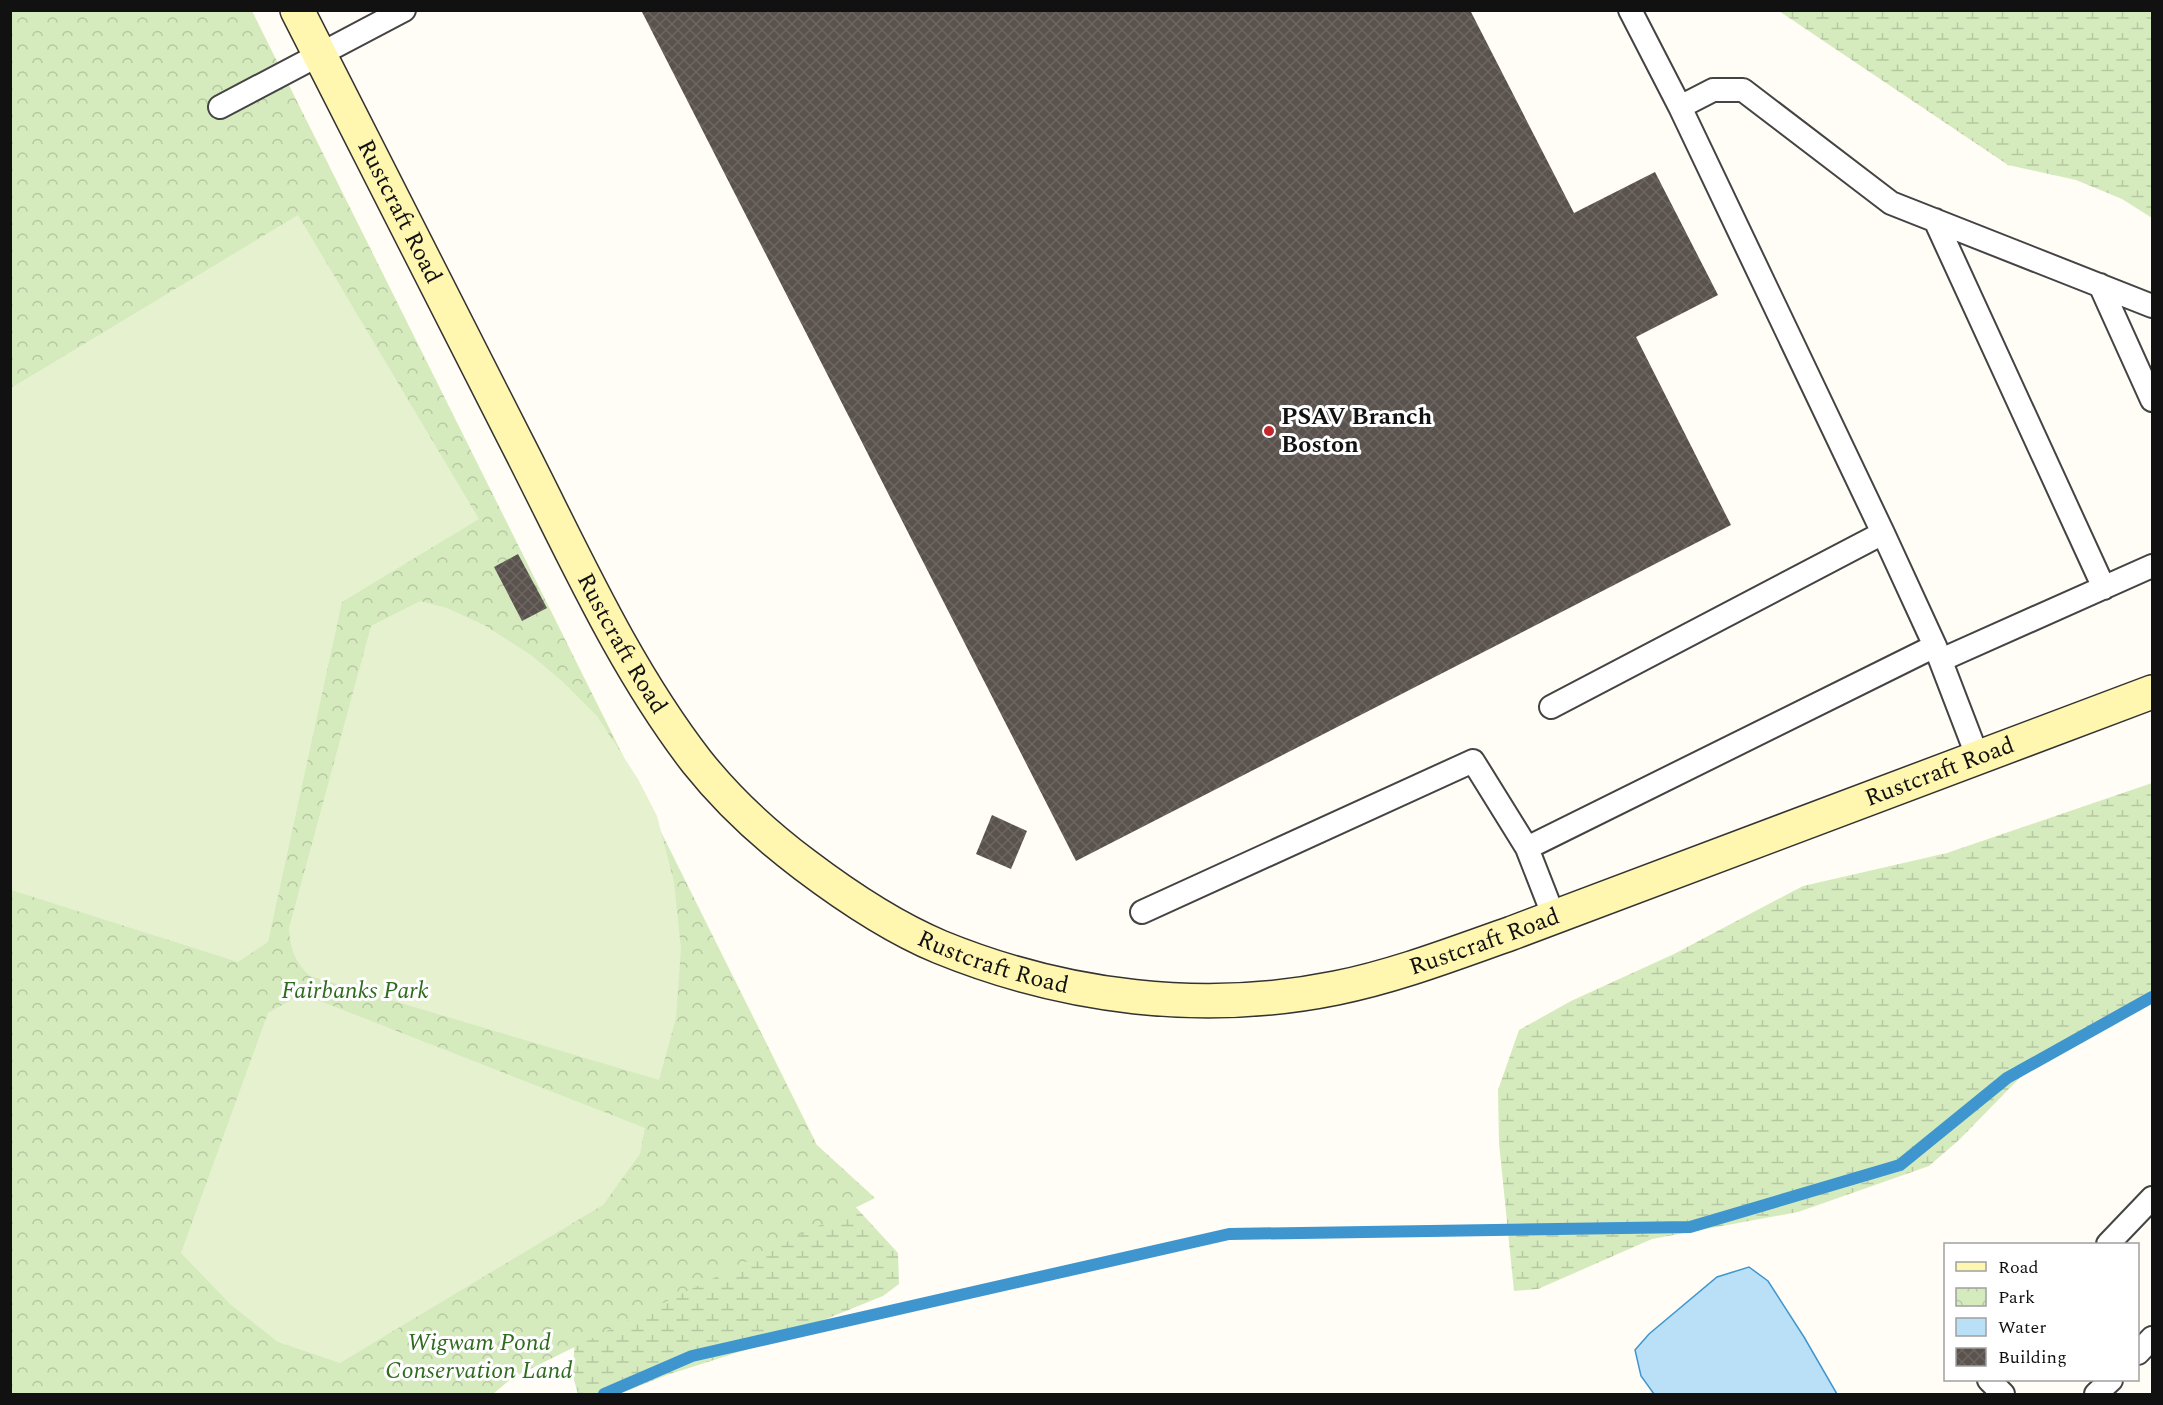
<svg xmlns="http://www.w3.org/2000/svg" width="2163" height="1405" viewBox="0 0 2163 1405" font-family="Spectral,serif">
<defs>
<pattern id="wetland-marsh" width="20" height="14" patternUnits="userSpaceOnUse" patternTransform="scale(1.5)"><rect width="20" height="14" fill="#d5ebbd"/><path d="M1 5h8M5 5V1M11 12h8M15 12V8" fill="none" stroke="#b6c8a1"/></pattern>
<pattern id="park-crowns" width="20" height="18" patternUnits="userSpaceOnUse" patternTransform="scale(1.5)"><rect width="20" height="18" fill="#d5ebbd"/><path d="M2 6a3 3 0 1 1 6 0M12 15a3 3 0 1 1 6 0" fill="none" stroke="#b6c8a1"/></pattern>
<pattern id="building-cross-hatch" width="8" height="8" patternUnits="userSpaceOnUse" patternTransform="scale(1.5)"><rect width="8" height="8" fill="#5a524d"/><path d="M0 0l8 8M0 8l8-8" fill="none" stroke="#6d6662"/></pattern>
</defs>
<rect width="100%" height="100%" fill="#fffdf5"/>
<path fill="url(#wetland-marsh)" d="M 1779,11 L 2152,11 L 2152,218 L 2122,199 L 2076,180 L 2008,165 Z
M 2152,783 L 2152,992 L 2044,1053 L 1960,1139 L 1929,1166 L 1798,1212 L 1652,1239 L 1538,1289 L 1514,1291 L 1499,1143 L 1498,1090 L 1519,1030 L 1571,1001 L 1674,954 L 1803,886 L 1947,853 Z
M 851,1202 L 898,1253 L 899,1284 L 883,1296 L 764,1344 L 667,1375 L 619,1394 L 578,1394 L 572,1373 L 575,1343 Z"/>
<path fill="url(#park-crowns)" d="M 11,11 L 252,11 L 817,1145 L 875,1198 L 512,1378 L 493,1394 L 10,1394 Z"/>
<path fill="#e6f2cf" d="M 298,215 L 479,519 L 342,602 L 268,942 L 238,962 L 11,890 L 11,388 Z
M 420,601 L 447,608 L 484,625 L 531,655 L 562,681 L 597,716 L 638,779 L 657,816 L 674,882 L 681,949 L 676,1018 L 659,1080 L 310,976 C 295,963 290,948 289,928 L 371,626 Z
M 302,994 L 645,1128 L 640,1154 L 603,1205 L 340,1363 L 278,1342 L 231,1305 L 181,1253 L 268,1013 Z"/>
<path fill="#b9e0f7" stroke="#3f96cf" stroke-width="1.5" d="M 1749,1267 L 1768,1281 L 1804,1337 L 1837,1394 L 1654,1394 L 1641,1376 L 1635,1350 L 1649,1334 L 1717,1277 Z"/>
<g fill="none" stroke-linecap="round" stroke-linejoin="round">
<path stroke="#3f96cf" stroke-width="12" d="M 604,1394 L 692,1356 L 1229,1234 L 1690,1227 L 1900,1165 L 2007,1078 L 2152,997"/>
</g>
<path fill="url(#building-cross-hatch)" d="M 641,10 L 1470,10 L 1574,213 L 1655,172 L 1718,295 L 1636,337 L 1731,525 L 1076,861 Z
M 518,554 L 547,608 L 522,621 L 494,567 Z
M 992,815 L 1027,831 L 1011,869 L 976,854 Z"/>
<g fill="none" stroke-linecap="round" stroke-linejoin="round">
<defs>
<path id="lane" d="M 1630,10 L 1680,107 L 1883,533 L 1935,646 L 1978,758
M 220,107 L 404,10
M 1680,107 L 1713,90 L 1743,90 L 1891,203 L 2152,306
M 1935,220 L 2104,588
M 2100,285 L 2152,400
M 1941,660 L 2152,566
M 1551,707 L 1883,533
M 1527,848 L 1935,646
M 1142,912 L 1473,761 L 1527,848 L 1554,917
M 2108,1244 L 2152,1198
M 2138,1353 L 2152,1338
M 1989,1380 L 2003,1394
M 2096,1394 L 2111,1380"/>
<g id="secondary">
<path id="s1" d="M 297,10 C 370,154 443,298 516,441 C 572,550 622,665 697,762 C 728,801 765,835 805,865 C 846,896 892,927 940,947 C 1065,998 1203,1015 1336,988 C 1396,976 1455,953 1512,933 L 2152,692"/>
</g>
</defs>
<use href="#lane" stroke="#444" stroke-width="26"/>
<use href="#secondary" stroke="#333" stroke-width="36"/>
<use href="#lane" stroke="#fff" stroke-width="22"/>
<use href="#secondary" stroke="#fff6b0" stroke-width="33"/>
</g>
<circle fill="#c4262e" stroke="#fff" stroke-width="2" cx="1269" cy="431" r="6"/>
<g text-anchor="middle" dominant-baseline="central" stroke-width="6" stroke-linejoin="round" paint-order="stroke">
<g font-size="24" fill="#111" stroke="#fff">
<text stroke="none"><textPath href="#s1" startOffset="226">Rustcraft Road</textPath></text>
<text stroke="none"><textPath href="#s1" startOffset="712">Rustcraft Road</textPath></text>
<text stroke="none"><textPath href="#s1" startOffset="2206">Rustcraft Road</textPath></text>
<text stroke="none"><textPath href="#s1" startOffset="1720">Rustcraft Road</textPath></text>
<text stroke="none"><textPath href="#s1" startOffset="1216">Rustcraft Road</textPath></text>
</g>
<g font-size="24" font-weight="bold" fill="#111" stroke="#fff" text-anchor="start">
<text x="1281" y="417">PSAV Branch<tspan x="1281" dy="28">Boston</tspan></text>
</g>
<g font-size="24" font-style="italic" fill="#2f6b1f" stroke="#fff">
<text x="355" y="991">Fairbanks Park</text>
<text x="479" y="1343">Wigwam Pond<tspan x="479" dy="28">Conservation Land</tspan></text>
</g>
</g>
<rect width="2163" height="1405" fill="none" stroke="#111111" stroke-width="24"/>
<rect x="1944" y="1243" width="195" height="138" fill="#ffffff" stroke="#a0a0a0" stroke-width="1.5"/>
<rect x="1956" y="1262" width="30" height="9" fill="#fff6b0" stroke="#a0a0a0" stroke-width="1.5"/>
<text x="1998" y="1273" font-size="18" fill="#111111">Road</text>
<rect x="1956" y="1288" width="30" height="18" fill="url(#park-crowns)" stroke="#a0a0a0" stroke-width="1.5"/>
<text x="1998" y="1303" font-size="18" fill="#111111">Park</text>
<rect x="1956" y="1318" width="30" height="18" fill="#b9e0f7" stroke="#a0a0a0" stroke-width="1.5"/>
<text x="1998" y="1333" font-size="18" fill="#111111">Water</text>
<rect x="1956" y="1348" width="30" height="18" fill="url(#building-cross-hatch)" stroke="#a0a0a0" stroke-width="1.5"/>
<text x="1998" y="1363" font-size="18" fill="#111111">Building</text>
</svg>
